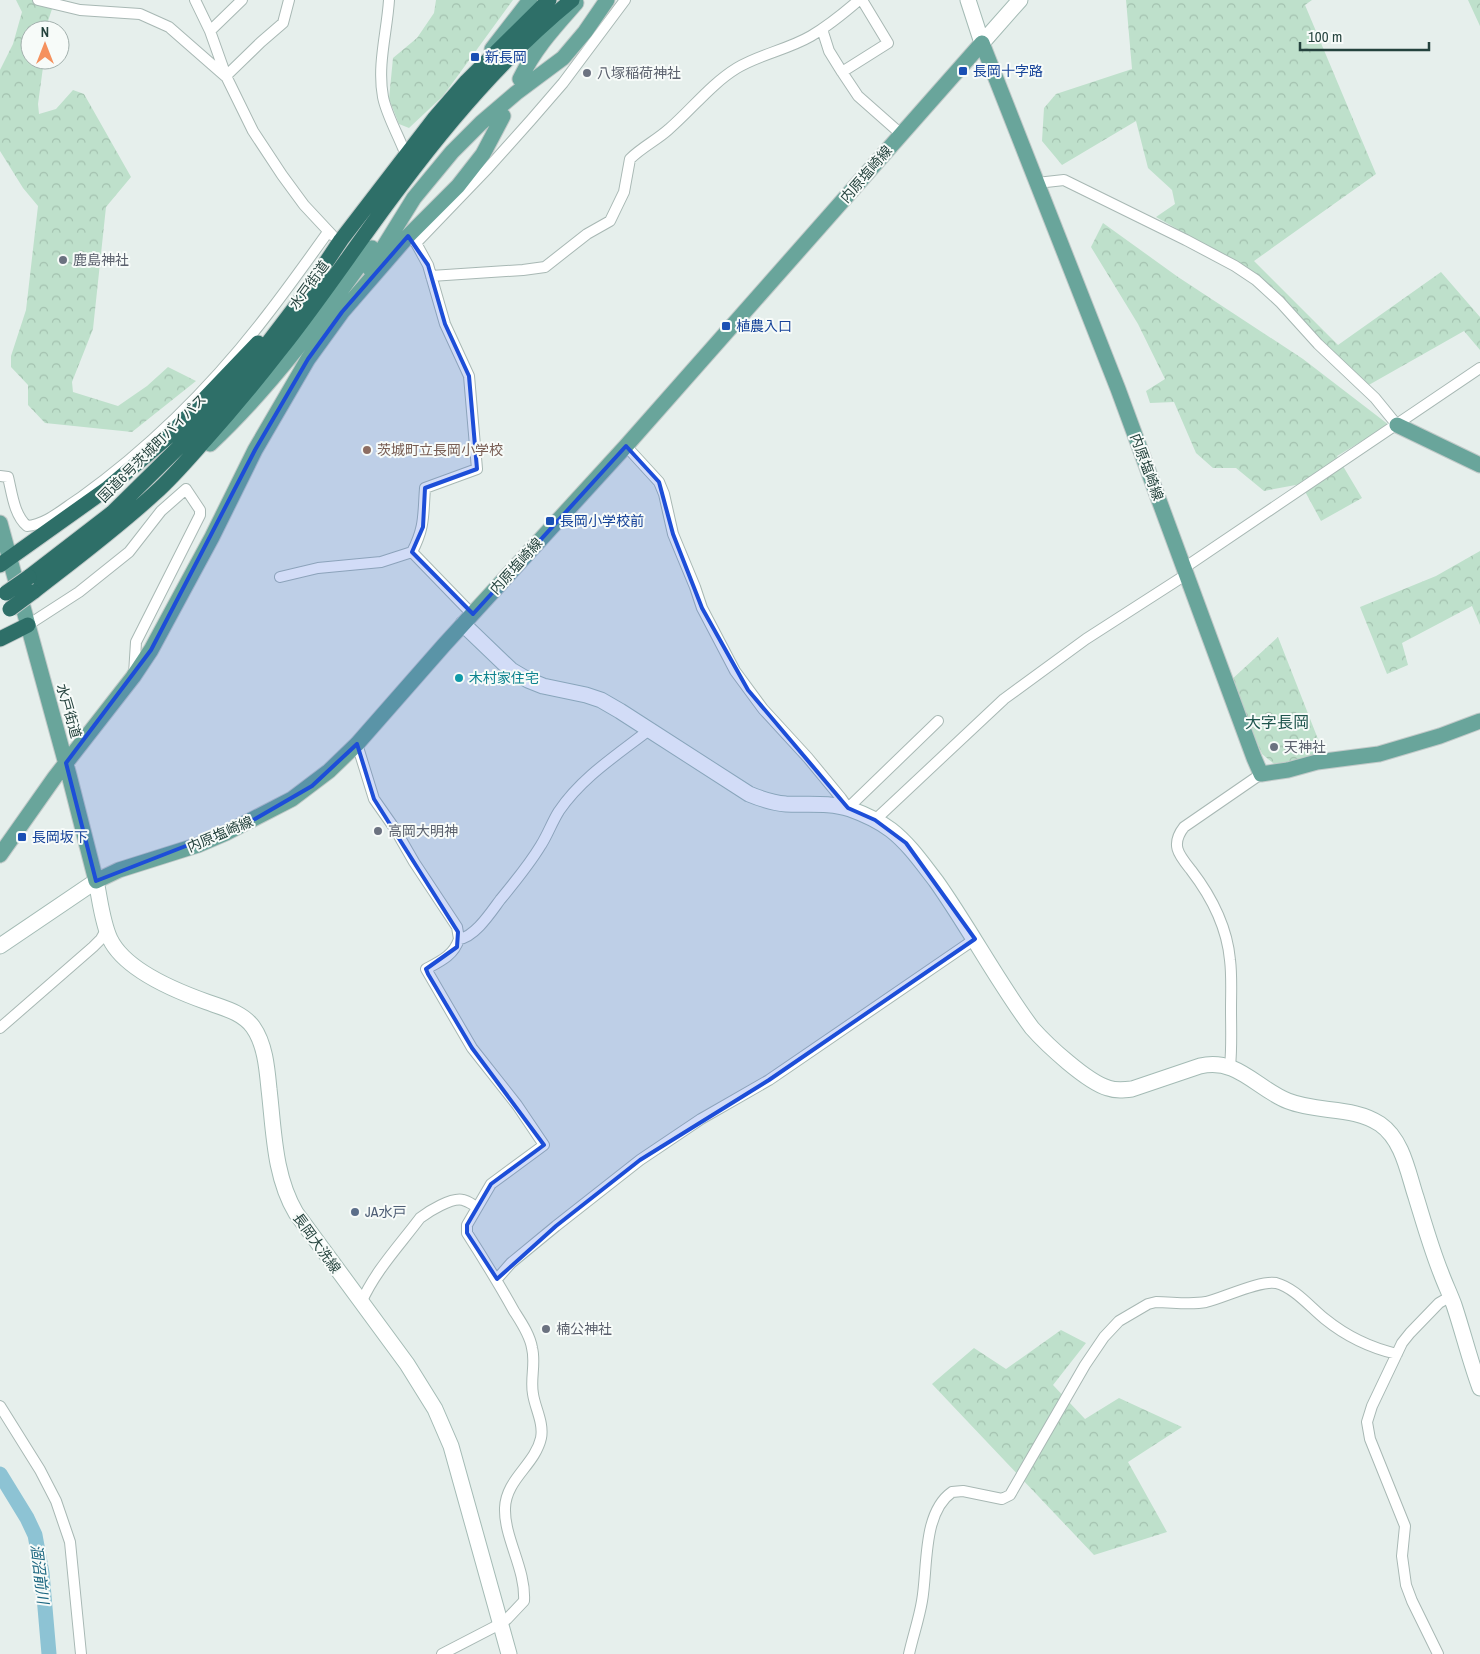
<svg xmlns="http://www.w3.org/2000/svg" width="1480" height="1654" viewBox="0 0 1480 1654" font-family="'Archivo Narrow','Noto Sans JP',sans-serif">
<defs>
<pattern id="forest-crowns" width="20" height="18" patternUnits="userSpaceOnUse" patternTransform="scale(1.25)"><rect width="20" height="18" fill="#bee0cb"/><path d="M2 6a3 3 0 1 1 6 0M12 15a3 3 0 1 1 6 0" fill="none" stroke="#a3c1af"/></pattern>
</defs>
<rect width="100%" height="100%" fill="#e6efec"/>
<path fill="url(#forest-crowns)" d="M 16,0 L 55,0 L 45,30 L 30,30 L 30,60 L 44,60 L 38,104 L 39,114 L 56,109 L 73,90 L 84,94 L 131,177 L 106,207 L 93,329 L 72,382 L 73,392 L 118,406 L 147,386 L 168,367 L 196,381 L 132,432 L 45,423 L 28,405 L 28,385 L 11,367 L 11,356 L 26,310 L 38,206 L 23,188 L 0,151 L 0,70 L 13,44 L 22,12 Z
M 436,0 L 513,0 L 443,96 L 409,128 L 399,124 L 389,99 L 393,58 L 417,38 L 434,13 Z
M 1126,0 L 1312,0 L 1305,5 L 1376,174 L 1254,261 L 1338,345 L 1441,272 L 1480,317 L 1480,350 L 1464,331 L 1367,386 L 1257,274 L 1156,217 L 1175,204 L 1172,190 L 1148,168 L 1136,121 L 1062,165 L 1042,141 L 1044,108 L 1056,94 L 1132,69 Z
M 1468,0 L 1480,0 L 1480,26 Z
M 1103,223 L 1178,277 L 1303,359 L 1389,425 L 1337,456 L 1362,498 L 1321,521 L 1301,484 L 1264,491 L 1236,468 L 1213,468 L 1196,453 L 1174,402 L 1150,403 L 1146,391 L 1165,379 L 1138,324 L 1091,247 Z
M 1480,551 L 1480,625 L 1472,606 L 1402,643 L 1408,665 L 1387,674 L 1360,607 L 1436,576 Z
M 1278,637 L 1325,757 L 1290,777 L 1262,754 L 1230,681 Z
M 1061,1330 L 1086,1343 L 1053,1385 L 1085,1419 L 1119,1398 L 1182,1427 L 1128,1462 L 1167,1532 L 1094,1555 L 932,1384 L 974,1348 L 1006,1369 Z"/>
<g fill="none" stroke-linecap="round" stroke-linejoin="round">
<path stroke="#8dc3d4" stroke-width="15" d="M 0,1474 L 27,1518 L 35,1535 L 42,1573 L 49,1654"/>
<defs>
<path id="street" d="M 38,0 L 80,10 L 140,14 L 169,27 L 225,76
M 195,0 L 210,31 L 226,76 L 253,131 L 282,175 L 304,205 L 332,235
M 389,0 C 387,32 377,65 383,97 C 386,113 397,133 403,148 L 407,154
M 862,0 L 888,43 L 842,72 L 858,96 L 901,134
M 822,29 L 829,51 L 842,72
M 210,31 L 242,0
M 226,76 L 261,42 L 283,23 L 289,0
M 1037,183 L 1064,180 L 1186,240 L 1235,266 L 1256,280 L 1280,302 L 1318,344 L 1375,398 L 1397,425
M 408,236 L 416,243 L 428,265 L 445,324 L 469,376 L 477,469 L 425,488 C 423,515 425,527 412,552 L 472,614
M 416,243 L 488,168 L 531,120 L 563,83 L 625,0
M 431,276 L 523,270 L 545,267 L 587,234 L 610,221 L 624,192 L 630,159 C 642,147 657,140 669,129 C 692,109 711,84 737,68 C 760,54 787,50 811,36 C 828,26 844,13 859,0
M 626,446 L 659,482 L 664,494 L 673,534 L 695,587 L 702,608 L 735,671 L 763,709 L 808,758 L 841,798 L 848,808 L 938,721
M 0,476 L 8,477 C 12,493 14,515 27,526 C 46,525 64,508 80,498 C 151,447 214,384 267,315 C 288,288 308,260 328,232
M 1184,568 L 1480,368
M 280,577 L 318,568 L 381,562 L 412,552
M 28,625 L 79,592 L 129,552 L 161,511 L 186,489 L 200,510 L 200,515 L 136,642 L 134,674
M 357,744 L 374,799 L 395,829 L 414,862 L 457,927 L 459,939
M 875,820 L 1004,699 L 1086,639 L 1187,574
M 0,1028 L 93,947 L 101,939 L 106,930
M 1230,1066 C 1232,1048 1231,1028 1231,1009 C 1231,993 1232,976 1230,960 C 1227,927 1211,896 1191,870 C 1179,855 1170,845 1184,827 L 1261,774
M 497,1279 L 511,1263 L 556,1226 L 640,1160 L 701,1119 L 769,1080 L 975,939
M 361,1303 C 375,1271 399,1246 420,1218 C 429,1211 452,1197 463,1200 C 468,1201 473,1205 477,1207
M 0,1406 L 40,1470 L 56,1501 L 70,1542 L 81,1654
M 442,1654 L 500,1624 L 507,1619 L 524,1601 C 526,1569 504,1538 505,1508 C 506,1479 535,1465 541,1438 C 544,1423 535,1408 533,1394 C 530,1379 536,1363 532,1348 C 530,1335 521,1322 514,1311 C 499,1284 483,1258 467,1233 L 467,1225 L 491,1184 L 544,1145 L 517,1105 L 472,1048 L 426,969 C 441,961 454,955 459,939 C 475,937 491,912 500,900 C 514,883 529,865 541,845 C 548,834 552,822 559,811 C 582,777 617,755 649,730
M 909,1654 C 913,1636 919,1619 922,1601 C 928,1568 922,1513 952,1492 L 963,1491 L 1002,1499 L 1010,1495 L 1085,1365 L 1104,1337 L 1119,1321 L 1148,1304 L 1156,1302 C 1172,1302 1190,1305 1206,1302 C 1223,1298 1260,1280 1276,1283 C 1295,1288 1310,1307 1325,1319 C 1346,1336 1371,1348 1397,1354
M 1438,1654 L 1412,1601 L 1406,1585 L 1402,1556 L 1405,1526 L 1370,1439 L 1367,1422 L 1372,1406 L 1402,1343 L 1410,1333 L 1439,1303 L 1451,1296"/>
<path id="secondary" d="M 968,0 L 982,43 L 1020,0
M 463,624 L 511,670 L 528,680 L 543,686 L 586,695 L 601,700 L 620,711 L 749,794 C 761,799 773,803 786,804 C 807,805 830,802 850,809 C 864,814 879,821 891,830 C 909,844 922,863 936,881 C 970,929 997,981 1032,1028 C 1047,1045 1087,1082 1108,1088 C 1116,1091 1124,1090 1132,1089 L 1200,1066 C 1237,1057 1257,1089 1288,1101 C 1318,1113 1353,1106 1380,1124 C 1403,1140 1408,1173 1416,1197 C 1424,1223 1431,1248 1441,1273 C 1445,1284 1450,1294 1454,1305 C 1463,1332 1470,1361 1480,1388
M 0,946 L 96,881 C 100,899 102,922 110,939 C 125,970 176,991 207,1002 C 223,1008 242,1012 253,1027 C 265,1044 267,1068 269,1089 C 274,1131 274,1176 296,1213 L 407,1364 L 435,1409 L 451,1446 L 509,1654"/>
<path id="primary" d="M 492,49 L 530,0
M 520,79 C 535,48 554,28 576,3
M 370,269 L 414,198 L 452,152 L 481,123 L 516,93 L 563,58 L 585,32 L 607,0
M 1397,425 L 1480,465
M 210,444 C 272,386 322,317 372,248
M 0,523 L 69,775 L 96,881 L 119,870 L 198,845 L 226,833 L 292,799 L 329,771 L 357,744 L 444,645 L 626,446 L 982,43 L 1118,389 L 1254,758 L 1261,774 L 1288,770 L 1317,762 L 1379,754 L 1440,736 L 1480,721
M 0,855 L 55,777 L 133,677 L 151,650 L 212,537 L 255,450 L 308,359 L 342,312 L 408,236 L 458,186 L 483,154 L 503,116"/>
<path id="highway" d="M 0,565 L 108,488 L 170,435 L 258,343
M 29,577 L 112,513 L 181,445 L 233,389 L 303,297 L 341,240 L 434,119 L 467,81 L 549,0
M 33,592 C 74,560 116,529 155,493 C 173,477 189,458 205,440 C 231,411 256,381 280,350 C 323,296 360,239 402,184 C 452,117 507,53 572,0
M 0,639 L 28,625"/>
</defs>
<use href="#street" stroke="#a8b8b4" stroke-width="12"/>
<use href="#secondary" stroke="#a4bbb5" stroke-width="17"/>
<use href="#primary" stroke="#c2cac9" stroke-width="17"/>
<use href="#highway" stroke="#c2cac9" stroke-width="17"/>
<use href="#street" stroke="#fff" stroke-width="10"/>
<use href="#secondary" stroke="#fff" stroke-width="15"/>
<use href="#primary" stroke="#69a59b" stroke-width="15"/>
<use href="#highway" stroke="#2e6f68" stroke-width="15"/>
<defs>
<path id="highway-bridge" d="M 6,593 L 29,577
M 10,609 L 33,592"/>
</defs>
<use href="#highway-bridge" stroke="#c2cac9" stroke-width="17" stroke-linecap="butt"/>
<use href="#highway-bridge" stroke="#2e6f68" stroke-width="15"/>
</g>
<path fill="#1d4ed8" fill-opacity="0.2" stroke="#1d4ed8" stroke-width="4" stroke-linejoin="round" d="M 408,236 L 428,265 L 445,324 L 469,376 L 477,469 L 425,488 L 423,527 L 412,552 L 473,614 L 626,446 L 659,482 L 673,534 L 702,608 L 748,690 L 848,808 L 875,820 L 906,843 L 975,939 L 769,1080 L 640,1160 L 556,1226 L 497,1279 L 467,1233 L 467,1225 L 491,1184 L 544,1145 L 472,1048 L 428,974 L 426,969 L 457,947 L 458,932 L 374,799 L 357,744 L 312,786 L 255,819 L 96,881 L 66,763 L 151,650 L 255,450 L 308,359 L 342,312 Z"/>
<g fill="#1a4fb4" stroke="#f7fbf9" stroke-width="2">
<rect x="470" y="52" width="10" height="10" rx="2.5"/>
<rect x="958" y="66" width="10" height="10" rx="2.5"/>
<rect x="721" y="321" width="10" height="10" rx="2.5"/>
<rect x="545" y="516" width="10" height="10" rx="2.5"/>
<rect x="17" y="832" width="10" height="10" rx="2.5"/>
</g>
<g fill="#6b7280" stroke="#f7fbf9" stroke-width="2">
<circle cx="587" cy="73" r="5"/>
<circle cx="63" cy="260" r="5"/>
<circle cx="1274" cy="747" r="5"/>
<circle cx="378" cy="831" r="5"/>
<circle cx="546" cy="1329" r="5"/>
</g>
<circle fill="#8d6e63" stroke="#f7fbf9" stroke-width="2" cx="367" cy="450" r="5"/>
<circle fill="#0f9aa8" stroke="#f7fbf9" stroke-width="2" cx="459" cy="678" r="5"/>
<circle fill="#5c6f8a" stroke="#f7fbf9" stroke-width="2" cx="355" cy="1212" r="5"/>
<g text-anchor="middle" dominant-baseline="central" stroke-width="4" stroke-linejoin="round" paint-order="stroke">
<g font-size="14" fill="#164399" stroke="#f7fbf9" text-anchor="start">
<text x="485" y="57">新長岡</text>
<text x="973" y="71">長岡十字路</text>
<text x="736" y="326">植農入口</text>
<text x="560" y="521">長岡小学校前</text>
<text x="32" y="837">長岡坂下</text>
</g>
<g font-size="14" fill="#5b616d" stroke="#f7fbf9" text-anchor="start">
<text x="597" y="73">八塚稲荷神社</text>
<text x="73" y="260">鹿島神社</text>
<text x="1284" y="747">天神社</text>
<text x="388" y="831">高岡大明神</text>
<text x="556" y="1329">楠公神社</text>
</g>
<g font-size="14" fill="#24423d" stroke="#f7fbf9">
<text transform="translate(866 174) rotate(-49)">内原塩崎線</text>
<text transform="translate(309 285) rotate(-54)">水戸街道</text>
<text transform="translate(152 448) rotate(-45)">国道6号茨城町バイパス</text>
<text transform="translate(1147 467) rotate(70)">内原塩崎線</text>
<text transform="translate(516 566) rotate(-48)">内原塩崎線</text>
<text transform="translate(69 711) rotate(74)">水戸街道</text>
<text transform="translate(220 834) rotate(-23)">内原塩崎線</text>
<text transform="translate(317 1243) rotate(54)">長岡大洗線</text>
</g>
<g font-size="14" fill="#785e54" stroke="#f7fbf9" text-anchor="start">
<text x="377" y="450">茨城町立長岡小学校</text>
</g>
<g font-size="14" fill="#0d838f" stroke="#f7fbf9" text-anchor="start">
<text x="469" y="678">木村家住宅</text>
</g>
<g font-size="14" fill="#4e5e75" stroke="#f7fbf9" text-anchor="start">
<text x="365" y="1212">JA水戸</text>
</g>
<g font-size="15" font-style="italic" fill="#1b6680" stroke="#f7fbf9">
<text transform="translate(40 1574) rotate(83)">涸沼前川</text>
</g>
<g font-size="16" fill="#1e554d" stroke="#f7fbf9">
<text x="1277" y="722">大字長岡</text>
</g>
</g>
<g transform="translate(45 45)"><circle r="24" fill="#f7fbf9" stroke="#a3b1ae"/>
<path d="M0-4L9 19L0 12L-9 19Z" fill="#f5915e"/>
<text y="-8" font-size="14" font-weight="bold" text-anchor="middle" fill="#24423d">N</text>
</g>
<path d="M1300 42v8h129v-8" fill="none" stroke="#24423d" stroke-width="2.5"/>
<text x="1308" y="42" font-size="15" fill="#24423d" stroke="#f7fbf9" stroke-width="4" paint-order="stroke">100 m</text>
</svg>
